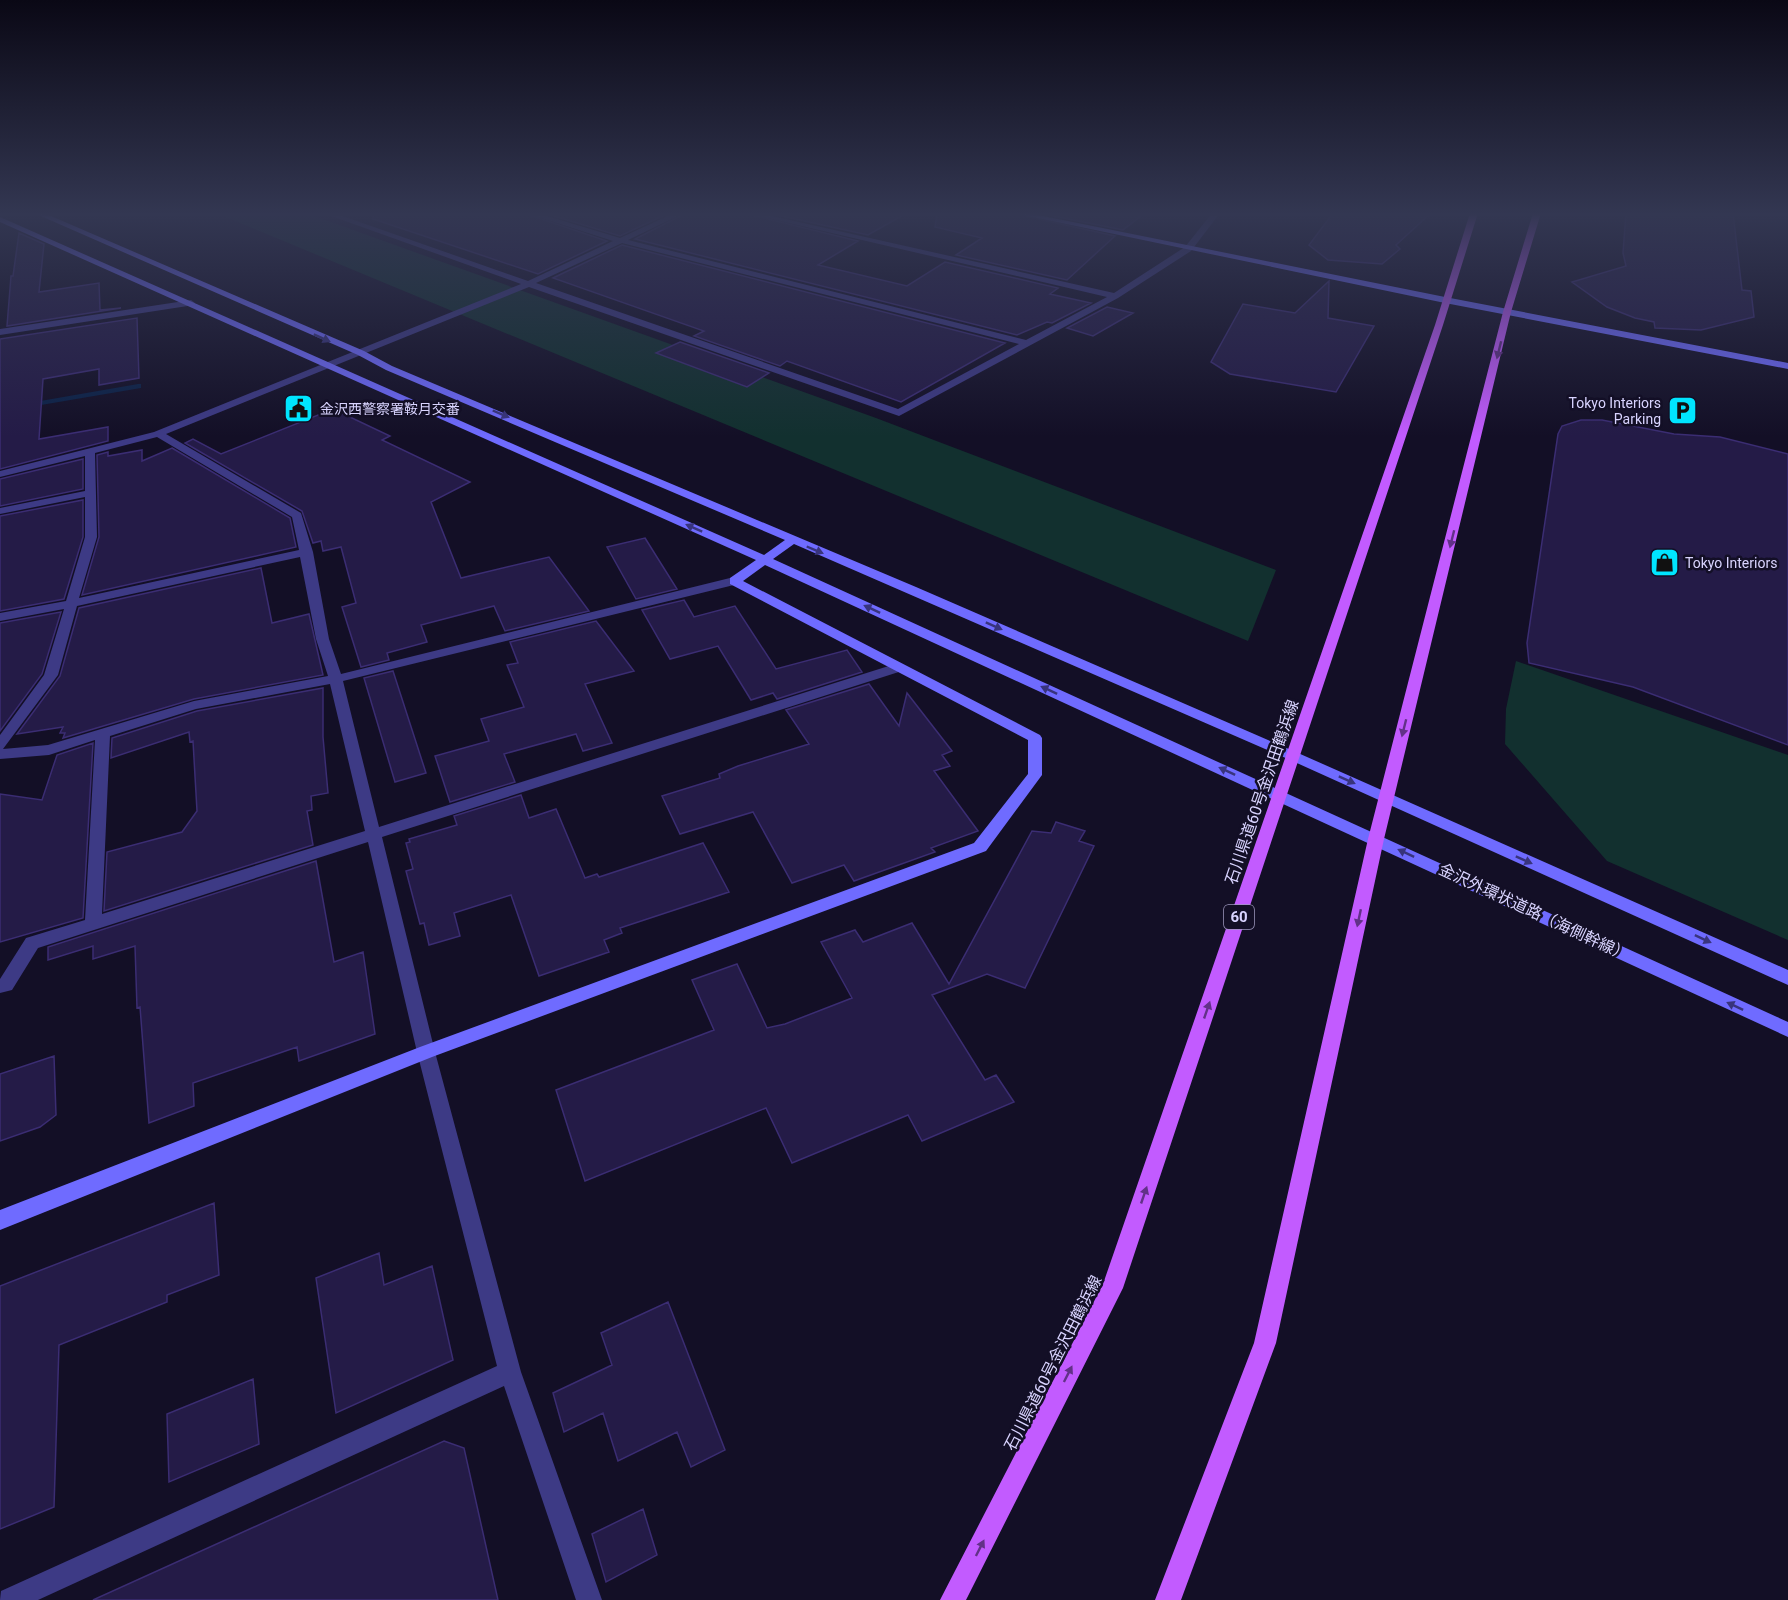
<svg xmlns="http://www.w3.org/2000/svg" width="1788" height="1600" viewBox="0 0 1788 1600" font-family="Roboto,'Noto Sans JP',sans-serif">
<rect width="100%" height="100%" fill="#130f26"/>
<path fill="#12302f" d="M 216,213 L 306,213 L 876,418 L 1276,570 L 1248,641 Z
M 1516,661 L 1788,755 L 1788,940 L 1607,861 L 1505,744 L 1506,709 Z"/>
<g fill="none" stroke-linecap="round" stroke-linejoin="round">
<path fill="#0c2248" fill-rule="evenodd" d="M 138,384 L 141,384 L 141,388 L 0,412 L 0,408 Z"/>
</g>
<path fill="#241b47" stroke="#3b2d73" stroke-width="1.5" d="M 374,213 L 524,213 L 607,241 L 538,274 L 373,219 Z
M 544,213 L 669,213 L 620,236 Z
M 686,213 L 744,213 L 858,241 L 818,265 L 907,286 L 945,262 L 1058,288 L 1050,294 L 1091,303 L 1052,323 L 1047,322 L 1017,335 L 635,239 Z
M 768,213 L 907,213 L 868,235 Z
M 937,213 L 1012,213 L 1115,236 L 1067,280 L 956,255 L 982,238 L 935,227 Z
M 1038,213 L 1145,213 L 1123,230 Z
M 1333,213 L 1431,213 L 1396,245 L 1400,249 L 1382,264 L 1328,260 L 1309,245 Z
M 1626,213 L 1733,213 L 1742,290 L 1751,291 L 1754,317 L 1701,330 L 1655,328 L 1654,322 L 1635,318 L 1607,307 L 1572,282 L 1626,266 L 1623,253 Z
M 19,233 L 44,244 L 39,292 L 99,283 L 100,310 L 121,308 L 7,326 L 11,276 L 13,276 Z
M 622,245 L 1005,343 L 901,402 L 787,361 L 780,366 L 694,336 L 704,331 L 553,278 Z
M 1329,281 L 1328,318 L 1374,326 L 1336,392 L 1230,374 L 1211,362 L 1243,304 L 1295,313 Z
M 1107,307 L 1133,313 L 1093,336 L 1067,328 Z
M 137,318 L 139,378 L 99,385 L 99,369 L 43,379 L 39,439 L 108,427 L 108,441 L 0,469 L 0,339 Z
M 680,342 L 769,373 L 747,387 L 656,353 Z
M 333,409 L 390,436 L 382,440 L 470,482 L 431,502 L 461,578 L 549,557 L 589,611 L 505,631 L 494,606 L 421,625 L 427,642 L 387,653 L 389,660 L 361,667 L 342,607 L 356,603 L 341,547 L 323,551 L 321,541 L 313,543 L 302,511 L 185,443 L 193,439 L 221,454 Z
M 1581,420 L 1602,420 L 1674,434 L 1720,437 L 1788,454 L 1788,745 L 1633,687 L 1529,663 L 1527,643 L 1558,434 L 1562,426 Z
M 172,448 L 290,518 L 296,547 L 82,595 L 99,537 L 97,455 L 108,452 L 108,456 L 142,450 L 142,461 Z
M 83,459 L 83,489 L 0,506 L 0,479 Z
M 83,500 L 83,537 L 64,599 L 0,611 L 0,516 Z
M 645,538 L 677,589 L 636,599 L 607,547 Z
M 261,568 L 272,623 L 309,614 L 323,675 L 194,699 L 63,738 L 65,733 L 60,733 L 63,727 L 17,734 L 60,676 L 79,608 Z
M 684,600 L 694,617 L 735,606 L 776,669 L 847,650 L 862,672 L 777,699 L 773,693 L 751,700 L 718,646 L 670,659 L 642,610 Z
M 61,612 L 42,674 L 0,731 L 0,623 Z
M 596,621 L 634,671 L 585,684 L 612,743 L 583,751 L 576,734 L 504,754 L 515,782 L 450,802 L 435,756 L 489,741 L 481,719 L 524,707 L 507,665 L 518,663 L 510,642 Z
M 393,671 L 426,773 L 395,782 L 364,678 Z
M 869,684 L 899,726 L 907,693 L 952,751 L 942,755 L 950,766 L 934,771 L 978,831 L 931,848 L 935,852 L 854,881 L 844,865 L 792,883 L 753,812 L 680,834 L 662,796 L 720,778 L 719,774 L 738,766 L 809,744 L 786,710 Z
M 323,688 L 323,737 L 328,793 L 311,796 L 312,810 L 307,811 L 313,845 L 104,911 L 107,852 L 182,832 L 197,811 L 193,741 L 190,742 L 189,732 L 111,758 L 112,738 L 197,711 Z
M 93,743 L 83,918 L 0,942 L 0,794 L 42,800 L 57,755 Z
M 521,795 L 529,818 L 556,809 L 585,878 L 597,874 L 599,877 L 703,843 L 729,892 L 620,928 L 622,933 L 604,940 L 609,952 L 539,976 L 511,895 L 454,913 L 460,936 L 429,945 L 424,923 L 420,924 L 406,871 L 413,869 L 406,843 L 410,842 L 409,839 L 457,825 L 454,816 Z
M 1056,822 L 1085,831 L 1079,841 L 1094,846 L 1025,988 L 987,974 L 932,995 L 985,1080 L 996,1075 L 1014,1102 L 922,1141 L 908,1115 L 792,1163 L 766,1108 L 585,1181 L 556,1090 L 714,1030 L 692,980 L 737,964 L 767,1028 L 785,1024 L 852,998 L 821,942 L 855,930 L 863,942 L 912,923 L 949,984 L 1032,831 L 1051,833 Z
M 316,861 L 334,962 L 363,952 L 375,1034 L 299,1061 L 297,1047 L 193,1083 L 194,1106 L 149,1123 L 140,1007 L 137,1008 L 135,946 L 93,959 L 93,946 L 48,960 L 48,947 Z
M 54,1056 L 56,1115 L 40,1127 L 0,1141 L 0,1074 Z
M 214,1203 L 219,1275 L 167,1295 L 167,1302 L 59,1345 L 54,1507 L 0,1529 L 0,1286 Z
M 379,1253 L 384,1285 L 432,1266 L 453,1360 L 336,1413 L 316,1278 Z
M 668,1302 L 725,1450 L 691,1467 L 677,1432 L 618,1461 L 603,1413 L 564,1432 L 553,1393 L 612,1365 L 601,1333 Z
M 253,1379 L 259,1444 L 169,1482 L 167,1414 Z
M 444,1441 L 464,1448 L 498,1600 L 93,1600 Z
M 643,1509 L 657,1555 L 606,1582 L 592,1534 Z"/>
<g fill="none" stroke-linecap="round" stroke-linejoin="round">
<path fill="#3d3a85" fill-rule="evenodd" d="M 323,213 L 334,213 L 528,281 L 613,241 L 526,213 L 537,213 L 620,238 L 674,213 L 684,213 L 628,240 L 1026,340 L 1107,297 L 746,213 L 759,213 L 1114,293 L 1185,247 L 1212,213 L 1220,213 L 1191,251 L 1118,298 L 899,416 L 529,287 L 166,434 L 301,513 L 313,552 L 329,639 L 341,674 L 734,577 L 740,581 L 738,584 L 343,681 L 379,827 L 895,664 L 900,663 L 907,667 L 905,670 L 382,837 L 435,1052 L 521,1372 L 602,1600 L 576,1600 L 504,1386 L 38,1600 L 0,1600 L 1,1591 L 497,1366 L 417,1052 L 368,842 L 38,948 L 12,990 L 0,993 L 0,979 L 26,938 L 85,920 L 95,740 L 49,755 L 0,759 L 0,735 L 44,675 L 64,609 L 0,621 L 0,613 L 66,601 L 85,537 L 85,497 L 0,514 L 0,508 L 85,491 L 85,456 L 0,477 L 0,471 L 154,432 L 521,284 ZM 622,243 L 1019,344 L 898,409 L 536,283 ZM 157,437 L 292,517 L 299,550 L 79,598 L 97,537 L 95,453 ZM 300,557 L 316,639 L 328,676 L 194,701 L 48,745 L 3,749 L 58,675 L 77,606 ZM 330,684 L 365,831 L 102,914 L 110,736 L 196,709 Z
M 191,300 L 195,303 L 194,305 L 0,335 L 0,329 Z"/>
<path fill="#6f6bff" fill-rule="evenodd" d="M 34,213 L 44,213 L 364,351 L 392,366 L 916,587 L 1298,753 L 1788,970 L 1788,985 L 1288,759 L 794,544 L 773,559 L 1788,1022 L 1788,1037 L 765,565 L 743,581 L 1040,735 L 1042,738 L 1042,775 L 986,851 L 432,1057 L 0,1230 L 0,1210 L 420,1047 L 974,843 L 1028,774 L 1028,740 L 730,584 L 730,578 L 756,560 L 0,222 L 0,217 L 764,555 L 785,540 L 386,370 L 358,355 Z
M 1014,213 L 1028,213 L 1445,297 L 1788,363 L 1788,369 L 1445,303 Z"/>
<path fill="#c25bff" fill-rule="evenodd" d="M 1470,213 L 1478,213 L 1443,325 L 1123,1288 L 966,1600 L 940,1600 L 1103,1284 L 1435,325 Z
M 1533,213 L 1541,213 L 1511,312 L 1384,839 L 1276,1343 L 1181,1600 L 1155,1600 L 1254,1343 L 1368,839 L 1503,312 Z"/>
</g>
<defs><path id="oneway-solid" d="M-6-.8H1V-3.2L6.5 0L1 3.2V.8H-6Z" transform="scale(1.5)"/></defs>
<g fill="#38347d">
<use href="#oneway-solid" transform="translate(322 338) rotate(24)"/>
<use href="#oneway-solid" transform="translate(501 414) rotate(23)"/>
<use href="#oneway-solid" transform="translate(694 528) rotate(-156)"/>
<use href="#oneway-solid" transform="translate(815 550) rotate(23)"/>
<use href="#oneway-solid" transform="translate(872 609) rotate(-155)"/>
<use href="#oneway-solid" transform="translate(994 626) rotate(24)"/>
<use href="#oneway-solid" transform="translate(1049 690) rotate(-155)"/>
<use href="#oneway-solid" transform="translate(1227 771) rotate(-155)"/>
<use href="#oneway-solid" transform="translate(1347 780) rotate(24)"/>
<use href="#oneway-solid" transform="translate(1406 853) rotate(-155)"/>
<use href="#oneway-solid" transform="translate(1524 860) rotate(24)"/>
<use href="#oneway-solid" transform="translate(1703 939) rotate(25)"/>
<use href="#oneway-solid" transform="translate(1735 1006) rotate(-155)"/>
</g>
<g fill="#623188">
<use href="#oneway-solid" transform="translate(1499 350) rotate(104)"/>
<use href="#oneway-solid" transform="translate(1452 539) rotate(104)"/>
<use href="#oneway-solid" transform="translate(1404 728) rotate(104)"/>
<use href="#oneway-solid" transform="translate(1359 918) rotate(102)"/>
<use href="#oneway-solid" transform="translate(1207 1010) rotate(-71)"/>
<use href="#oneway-solid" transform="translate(1144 1195) rotate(-71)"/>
<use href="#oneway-solid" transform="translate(1068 1374) rotate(-63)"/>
<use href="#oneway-solid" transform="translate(980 1548) rotate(-63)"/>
</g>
<linearGradient id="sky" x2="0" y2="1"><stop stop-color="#0a0815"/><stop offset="0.49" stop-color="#333752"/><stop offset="1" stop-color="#333752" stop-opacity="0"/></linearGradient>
<rect width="1788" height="437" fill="url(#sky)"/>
<defs>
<symbol id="civic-square" viewBox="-11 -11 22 22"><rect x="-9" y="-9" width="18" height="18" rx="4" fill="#00e5ff" stroke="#130f26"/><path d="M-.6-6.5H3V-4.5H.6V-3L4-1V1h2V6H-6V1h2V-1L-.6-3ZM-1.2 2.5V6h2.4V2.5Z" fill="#111"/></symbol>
<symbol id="parking-square" viewBox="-11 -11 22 22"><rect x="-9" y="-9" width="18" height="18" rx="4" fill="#00e5ff" stroke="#130f26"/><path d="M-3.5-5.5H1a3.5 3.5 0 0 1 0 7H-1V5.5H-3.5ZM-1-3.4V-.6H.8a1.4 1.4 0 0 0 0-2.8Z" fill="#111"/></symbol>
<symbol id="shop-square" viewBox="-11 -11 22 22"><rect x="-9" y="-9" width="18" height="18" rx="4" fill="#00e5ff" stroke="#130f26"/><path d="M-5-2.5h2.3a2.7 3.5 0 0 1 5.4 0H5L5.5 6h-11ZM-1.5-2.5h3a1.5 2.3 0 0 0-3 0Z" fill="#111"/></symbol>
</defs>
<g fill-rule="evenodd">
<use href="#civic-square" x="282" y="392" width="33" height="33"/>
<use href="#parking-square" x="1666" y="394" width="33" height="33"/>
<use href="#shop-square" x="1648" y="546" width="33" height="33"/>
</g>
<g text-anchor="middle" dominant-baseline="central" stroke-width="5" stroke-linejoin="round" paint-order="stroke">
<g font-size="14" fill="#d9d4ff" stroke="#130f26" text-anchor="start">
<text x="1661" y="403" text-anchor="end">Tokyo Interiors<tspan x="1661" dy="16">Parking</tspan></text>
<text x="320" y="409">金沢西警察署鞍月交番</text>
<text x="1685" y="563">Tokyo Interiors</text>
</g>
<rect fill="#130f26" stroke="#9e99be" stroke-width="1.5" x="1224" y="905" width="30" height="24" rx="4.5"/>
<g font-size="15" font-weight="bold" fill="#d9d4ff">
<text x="1239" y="917">60</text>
</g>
<g font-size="16" fill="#d9d4ff" stroke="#130f26">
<text transform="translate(1262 792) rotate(-71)">石川県道60号金沢田鶴浜線</text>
<text transform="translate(1534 912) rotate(25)">金沢外環状道路（海側幹線）</text>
<text transform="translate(1053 1363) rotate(-63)">石川県道60号金沢田鶴浜線</text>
</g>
</g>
</svg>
